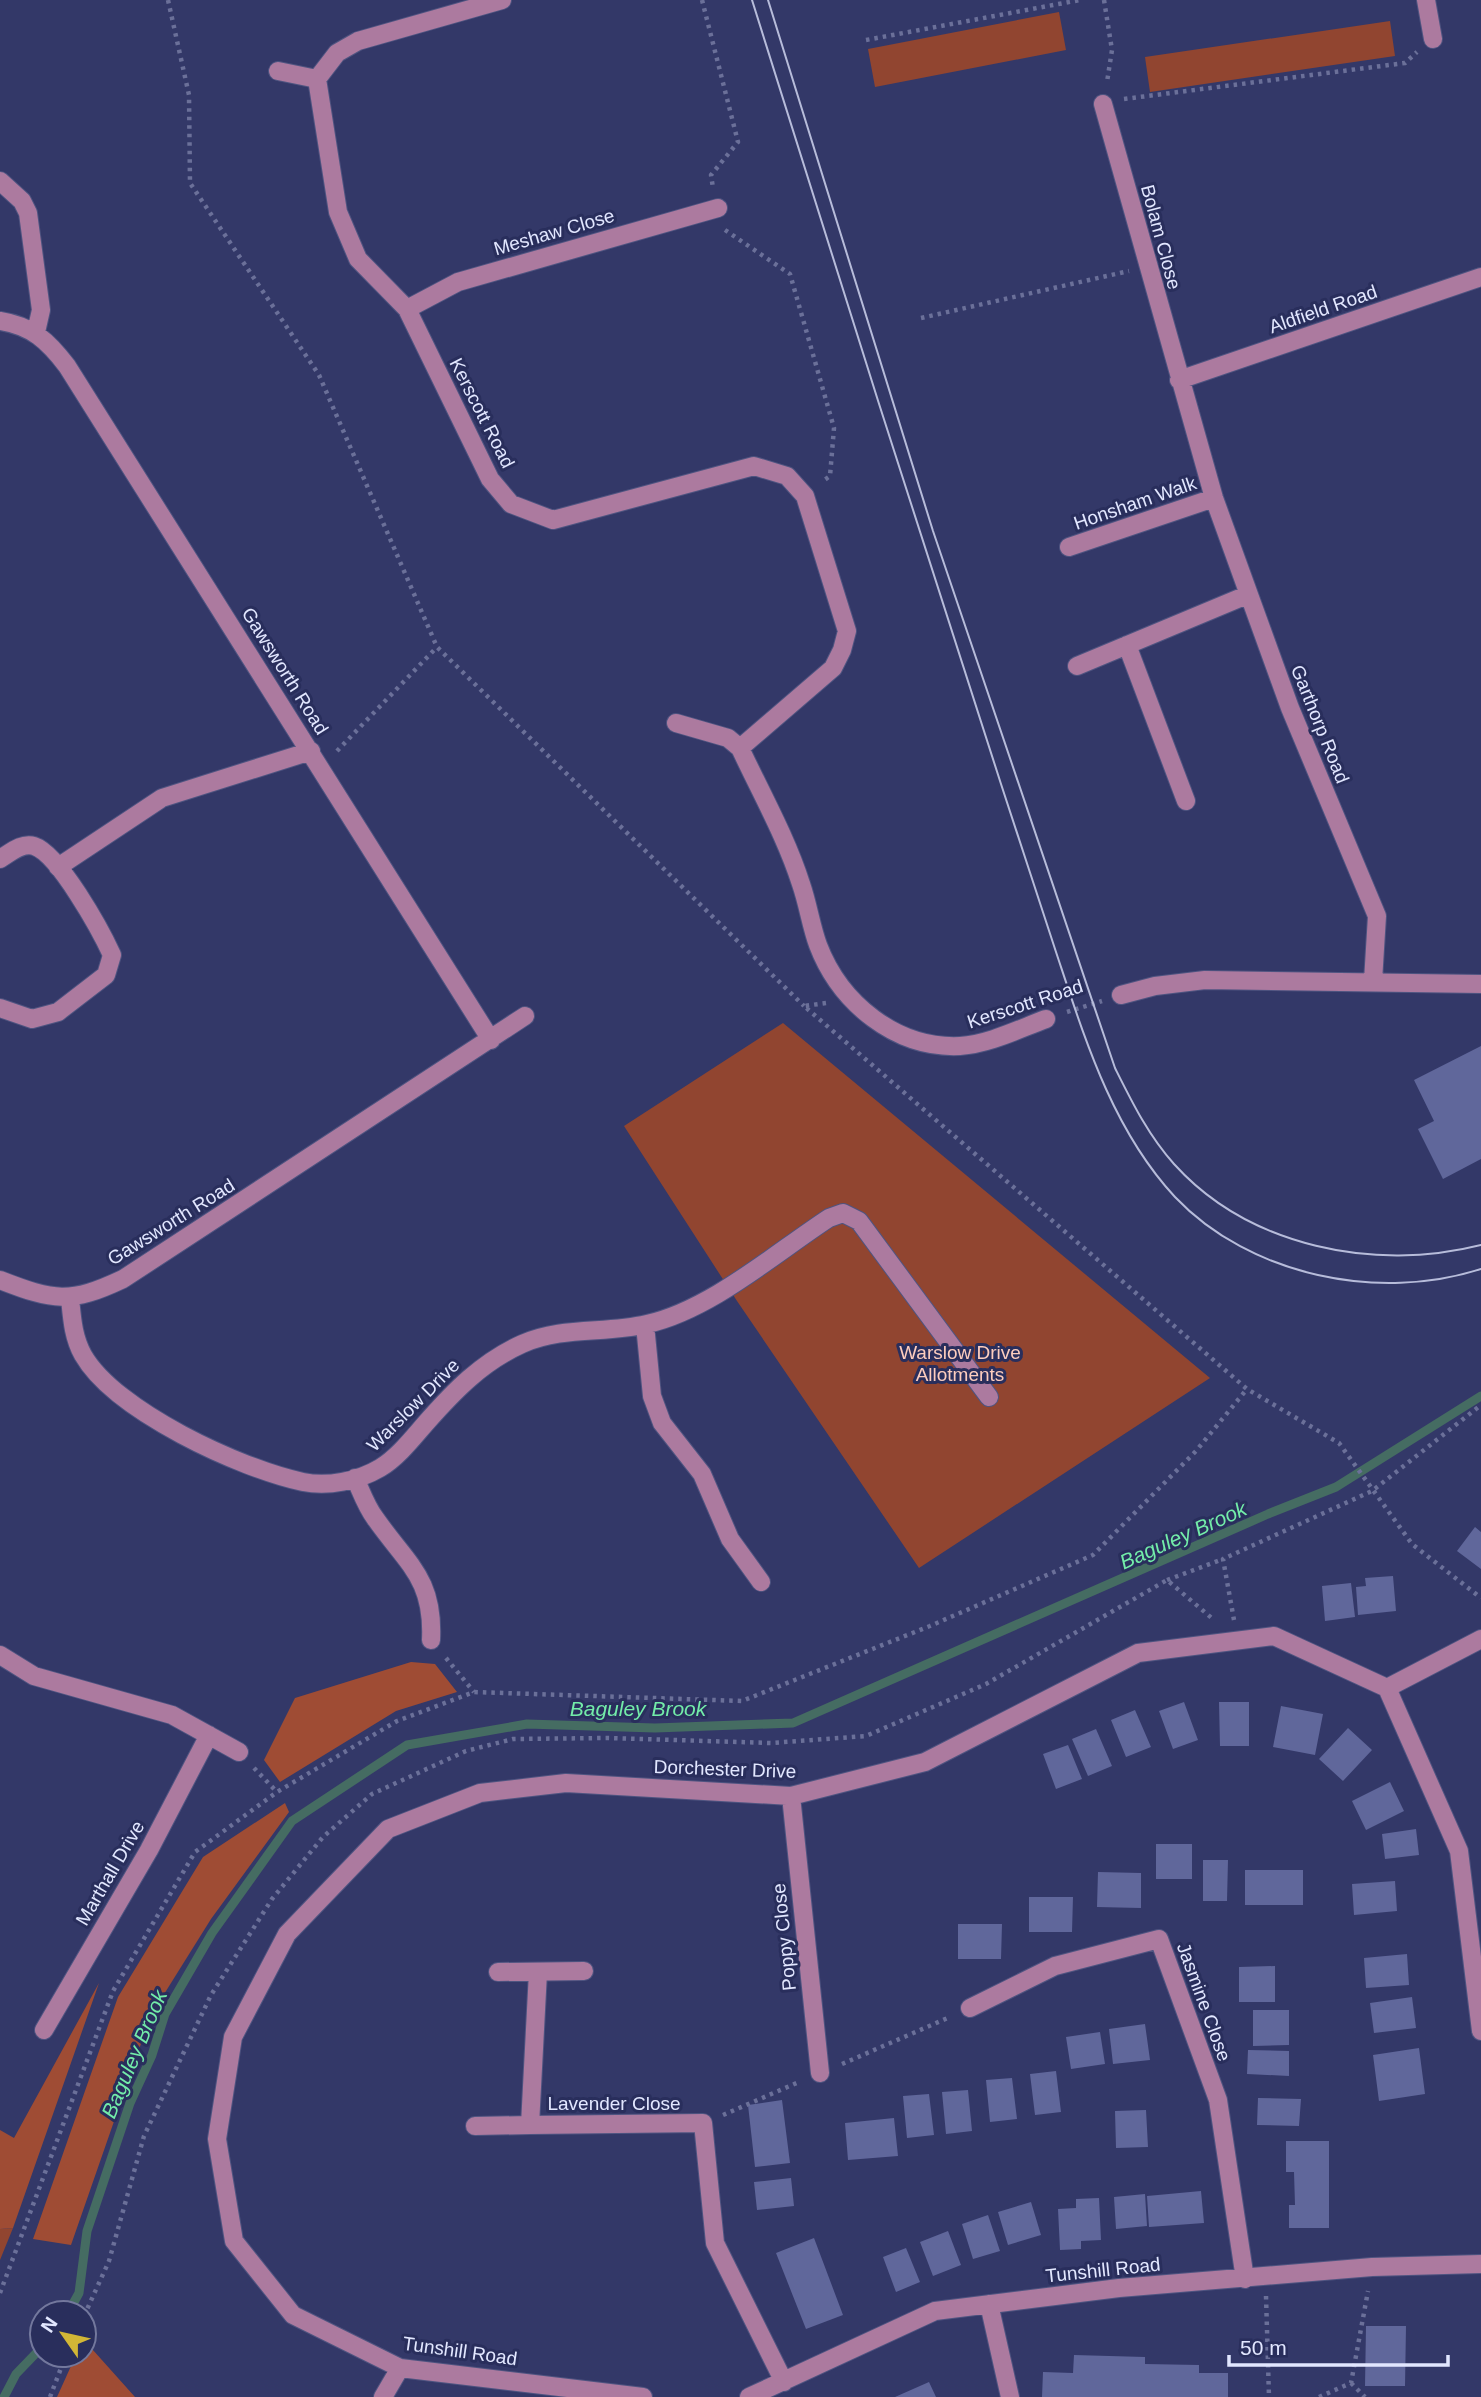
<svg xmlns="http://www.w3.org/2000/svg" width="1481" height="2397" viewBox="0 0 1481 2397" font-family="Helvetica,sans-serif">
<rect width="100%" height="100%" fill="#333868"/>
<path fill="#914530" d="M 1059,12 L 1066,50 L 875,87 L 868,49 Z
M 1390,21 L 1395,56 L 1150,92 L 1145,57 Z
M 783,1023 L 1210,1378 L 919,1568 L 737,1301 L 624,1126 Z
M 13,2228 L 0,2260 L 0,2229 Z"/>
<path fill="#9f4c34" d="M 411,1662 L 435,1664 L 457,1692 L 396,1711 L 280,1782 L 264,1760 L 295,1698 Z
M 285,1803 L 289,1812 L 211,1919 L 151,2015 L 71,2245 L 33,2239 L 118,1997 L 203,1857 Z
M 99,1983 L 13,2228 L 0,2229 L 0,2130 L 14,2138 Z
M 84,2340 L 135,2397 L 57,2397 L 76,2355 L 84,2355 Z"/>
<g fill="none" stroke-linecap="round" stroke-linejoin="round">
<path stroke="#456c62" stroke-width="9" d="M 68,2313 L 79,2293 L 87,2231 L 130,2103 L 152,2055 L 165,2014 L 212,1933 L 292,1821 L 407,1745 L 527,1724 L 655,1728 L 793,1723 L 1268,1514 L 1336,1487 L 1481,1396
M 4,2397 L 16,2374 L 42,2347"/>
</g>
<path fill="#60679b" d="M 1481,1046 L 1481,1159 L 1443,1179 L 1418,1129 L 1434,1121 L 1414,1080 Z
M 1475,1527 L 1481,1532 L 1481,1569 L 1457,1551 Z
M 1393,1576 L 1396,1611 L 1358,1615 L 1356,1587 L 1366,1586 L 1365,1578 Z
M 1351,1583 L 1355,1617 L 1325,1621 L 1322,1586 Z
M 1184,1702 L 1198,1740 L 1173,1749 L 1159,1711 Z
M 1219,1702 L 1249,1702 L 1249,1746 L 1220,1746 Z
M 1281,1706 L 1323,1714 L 1315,1755 L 1273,1747 Z
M 1135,1710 L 1151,1747 L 1126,1757 L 1111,1720 Z
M 1348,1728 L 1372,1750 L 1343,1781 L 1319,1759 Z
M 1096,1729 L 1112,1766 L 1088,1776 L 1072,1739 Z
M 1068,1745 L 1082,1779 L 1056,1789 L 1043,1754 Z
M 1390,1782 L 1404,1811 L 1366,1830 L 1352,1801 Z
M 1416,1829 L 1419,1855 L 1385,1859 L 1382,1834 Z
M 1156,1844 L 1192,1844 L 1192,1879 L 1156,1879 Z
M 1203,1860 L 1228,1860 L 1227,1901 L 1203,1901 Z
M 1245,1870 L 1303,1870 L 1303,1905 L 1245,1905 Z
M 1098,1872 L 1141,1873 L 1141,1908 L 1097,1907 Z
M 1395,1881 L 1397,1911 L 1354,1915 L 1352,1884 Z
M 1029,1897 L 1073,1897 L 1072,1932 L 1029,1932 Z
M 958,1924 L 1002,1924 L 1001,1959 L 958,1959 Z
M 1407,1954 L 1409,1985 L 1366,1988 L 1364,1958 Z
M 1275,1966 L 1275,2002 L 1239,2002 L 1239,1967 Z
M 1412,1997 L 1416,2028 L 1374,2033 L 1370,2003 Z
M 1253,2010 L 1289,2010 L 1289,2045 L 1253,2046 Z
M 1145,2024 L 1150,2060 L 1113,2064 L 1109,2029 Z
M 1100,2032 L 1105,2064 L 1071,2069 L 1066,2037 Z
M 1419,2048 L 1425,2094 L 1379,2101 L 1373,2055 Z
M 1248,2050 L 1289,2051 L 1289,2076 L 1247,2074 Z
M 1056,2071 L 1061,2112 L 1035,2115 L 1030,2074 Z
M 1012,2078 L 1017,2119 L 990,2122 L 986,2080 Z
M 968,2090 L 972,2131 L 946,2134 L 942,2092 Z
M 929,2094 L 934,2135 L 907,2138 L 903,2096 Z
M 1258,2098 L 1301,2099 L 1299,2126 L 1257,2125 Z
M 782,2100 L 790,2163 L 755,2167 L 748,2105 Z
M 1146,2110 L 1148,2147 L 1116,2148 L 1115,2111 Z
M 894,2118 L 898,2156 L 848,2160 L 845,2123 Z
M 1286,2141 L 1329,2141 L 1329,2228 L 1289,2228 L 1289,2205 L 1295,2205 L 1294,2172 L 1286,2172 Z
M 791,2178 L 794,2206 L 757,2210 L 754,2182 Z
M 1201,2191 L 1204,2223 L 1149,2227 L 1147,2196 Z
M 1145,2194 L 1147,2226 L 1116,2229 L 1114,2197 Z
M 1099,2198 L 1101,2240 L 1081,2241 L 1081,2249 L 1060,2250 L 1058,2209 L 1076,2208 L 1076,2199 Z
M 1031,2202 L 1041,2235 L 1008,2245 L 998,2212 Z
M 988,2215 L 1000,2251 L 973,2259 L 962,2224 Z
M 948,2231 L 961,2265 L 933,2276 L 920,2242 Z
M 814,2238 L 843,2315 L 806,2329 L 776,2253 Z
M 906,2248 L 920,2282 L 896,2292 L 883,2257 Z
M 1366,2326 L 1406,2326 L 1405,2386 L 1365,2386 Z
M 1074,2355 L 1145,2357 L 1145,2364 L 1199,2365 L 1199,2373 L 1228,2373 L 1228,2397 L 1042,2397 L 1043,2372 L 1073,2373 Z
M 929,2382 L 936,2397 L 895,2397 Z"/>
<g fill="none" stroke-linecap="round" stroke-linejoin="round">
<defs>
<path id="minor" d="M 502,0 L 358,41 L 337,53 L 317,79 L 338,212 L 358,259 L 407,309 L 490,479 L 511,504 L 553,520 L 754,466 L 787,476 L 805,496 L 847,631 L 842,650 L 833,668 L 740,748 C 761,793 786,837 801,884 C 808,904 811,926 818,945 C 840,1003 896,1049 960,1046 C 989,1044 1019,1029 1046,1019
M 1426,0 L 1433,39
M 278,71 L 317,79
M 1103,104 L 1214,498 L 1290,708 L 1377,916 L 1373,981
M 0,181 L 22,201 L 28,213 L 41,310 L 36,332
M 407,309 L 458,282 L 718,208
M 0,321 C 32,326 48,341 67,366 L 491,1040
M 1179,380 L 1481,277
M 1069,547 L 1214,498
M 1127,645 L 1186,801
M 1077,666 L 1247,595
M 676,723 L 728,738 L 740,748
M 0,859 C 10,853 22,842 34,846 C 59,854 101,931 112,955 L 106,975 L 58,1012 L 32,1019 L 0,1008
M 58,867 L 162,798 L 311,751
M 1121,995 L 1155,986 L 1205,980 L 1481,984
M 0,1280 C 54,1301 70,1304 123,1279 L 525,1016
M 70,1298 C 72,1318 73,1337 83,1355 C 115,1411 241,1469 303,1482 C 328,1487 358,1481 380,1468 C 397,1458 412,1439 425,1424 C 454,1391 482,1362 522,1344 C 563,1326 605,1334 647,1324 C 710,1310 774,1254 829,1218 L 843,1213 L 859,1221 L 989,1397
M 645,1325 L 652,1396 L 662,1423 L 702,1474 L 730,1539 L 761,1582
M 355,1478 C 361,1491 366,1506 375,1518 C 407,1564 434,1578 431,1640
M 0,1655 L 34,1676 L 172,1715 L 239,1752
M 1387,1688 L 1481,1639
M 791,1796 L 820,2073
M 498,1972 L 584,1971
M 538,1972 L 530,2125 L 703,2123 L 715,2243 L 784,2382
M 970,2008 L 1055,1966 L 1159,1939 L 1218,2100 L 1245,2279
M 44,2030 L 149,1850 L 209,1735
M 475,2126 L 530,2125
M 989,2304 L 1010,2397
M 383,2397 L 400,2368
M 643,2397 L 400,2368 L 293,2315 L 234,2241 L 217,2139 L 233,2037 L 287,1934 L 388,1829 L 480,1793 L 566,1783 L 791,1796 L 925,1762 L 1138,1653 L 1274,1636 L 1387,1688 L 1459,1851 L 1481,2031
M 749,2397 L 935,2311 L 1119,2288 L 1372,2267 L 1481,2264"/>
</defs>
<use href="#minor" stroke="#4f5480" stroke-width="20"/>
<path stroke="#6b7099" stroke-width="4.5" stroke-dasharray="3.5 5" stroke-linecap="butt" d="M 168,0 L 189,95 L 190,183 L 319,375 L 437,647 L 804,1006
M 702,0 L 738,142 L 711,175 L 713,188
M 1104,0 L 1112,50 L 1107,82
M 866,40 L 1080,0
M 1124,99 L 1405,63 L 1417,52
M 725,230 L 790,274 L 834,428 L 830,476 L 823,481
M 921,318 L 1129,271
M 337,751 L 437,647
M 826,1003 L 804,1006 L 1247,1389 L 1339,1443 L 1412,1544 L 1481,1598
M 1067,1012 L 1102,1001
M 1167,1580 L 1223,1559
M 1234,1620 L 1223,1559 L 1372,1491 L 1481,1405
M 446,1658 L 474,1692
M 254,1768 L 277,1792
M 842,2064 L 950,2017
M 723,2115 L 799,2082
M 0,2293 L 113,1991 L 195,1852 L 277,1792 L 397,1721 L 474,1692 L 742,1701 L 930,1626 L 1093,1555 L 1196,1451 L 1247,1389
M 1266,2296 L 1269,2397
M 84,2316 L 109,2261 L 144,2136 L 211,1995 L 272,1899 L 323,1837 L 372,1794 L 466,1751 L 513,1739 L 609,1738 L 771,1743 L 866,1736 L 986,1684 L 1167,1580 L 1214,1620
M 1351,2383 L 1365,2397
M 50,2397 L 66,2355
M 1319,2397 L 1351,2383 L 1368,2291"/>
<use href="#minor" stroke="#ac7a9f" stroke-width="18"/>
<path stroke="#b7bcda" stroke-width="2" d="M 752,0 C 834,262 916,523 1001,784 C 1019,840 1038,896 1056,952 C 1085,1039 1112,1129 1175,1197 C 1250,1276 1379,1302 1481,1269
M 768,0 L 933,531 L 1115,1068 C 1132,1102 1148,1135 1174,1164 C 1249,1247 1375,1272 1481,1245"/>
</g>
<g text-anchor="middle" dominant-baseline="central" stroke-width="6" stroke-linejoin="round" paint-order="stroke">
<g font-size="19" fill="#e2e7ff" stroke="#292e5c">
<text transform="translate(554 232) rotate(-16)">Meshaw Close</text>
<text transform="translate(1161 237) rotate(75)">Bolam Close</text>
<text transform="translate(1323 309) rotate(-19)">Aldfield Road</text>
<text transform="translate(482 413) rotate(63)">Kerscott Road</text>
<text transform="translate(1135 503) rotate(-19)">Honsham Walk</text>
<text transform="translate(285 671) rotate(58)">Gawsworth Road</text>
<text transform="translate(1320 724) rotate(68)">Garthorp Road</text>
<text transform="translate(1025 1004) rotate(-18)">Kerscott Road</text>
<text transform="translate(171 1222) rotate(-32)">Gawsworth Road</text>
<text transform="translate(413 1405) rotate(-45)">Warslow Drive</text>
<text transform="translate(725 1769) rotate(2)">Dorchester Drive</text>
<text transform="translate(110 1873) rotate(-60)">Marthall Drive</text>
<text transform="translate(784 1937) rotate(-96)">Poppy Close</text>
<text transform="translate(1204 2002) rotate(70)">Jasmine Close</text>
<text x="614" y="2103">Lavender Close</text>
<text transform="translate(1103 2270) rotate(-6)">Tunshill Road</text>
<text transform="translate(460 2351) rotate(8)">Tunshill Road</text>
</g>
<g font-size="19" fill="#fdcdbe" stroke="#292e5c">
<text x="960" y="1352">Warslow Drive<tspan x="960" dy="22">Allotments</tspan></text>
</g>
<g font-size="21" font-style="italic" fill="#73eca9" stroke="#292e5c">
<text transform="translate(1183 1535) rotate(-24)">Baguley Brook</text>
<text x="638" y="1708">Baguley Brook</text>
<text transform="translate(134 2054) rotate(-67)">Baguley Brook</text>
</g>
</g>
<g transform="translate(63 2334) rotate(304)"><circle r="33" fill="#292e5c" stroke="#73789d" stroke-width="2"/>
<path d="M0-5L12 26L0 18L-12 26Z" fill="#d2b736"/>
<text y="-10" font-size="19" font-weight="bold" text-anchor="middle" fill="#e2e7ff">N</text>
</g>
<path d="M1229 2355v10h219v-10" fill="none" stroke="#e2e7ff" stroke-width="3.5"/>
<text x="1240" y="2355" font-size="21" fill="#e2e7ff" stroke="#292e5c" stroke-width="5" paint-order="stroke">50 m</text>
</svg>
